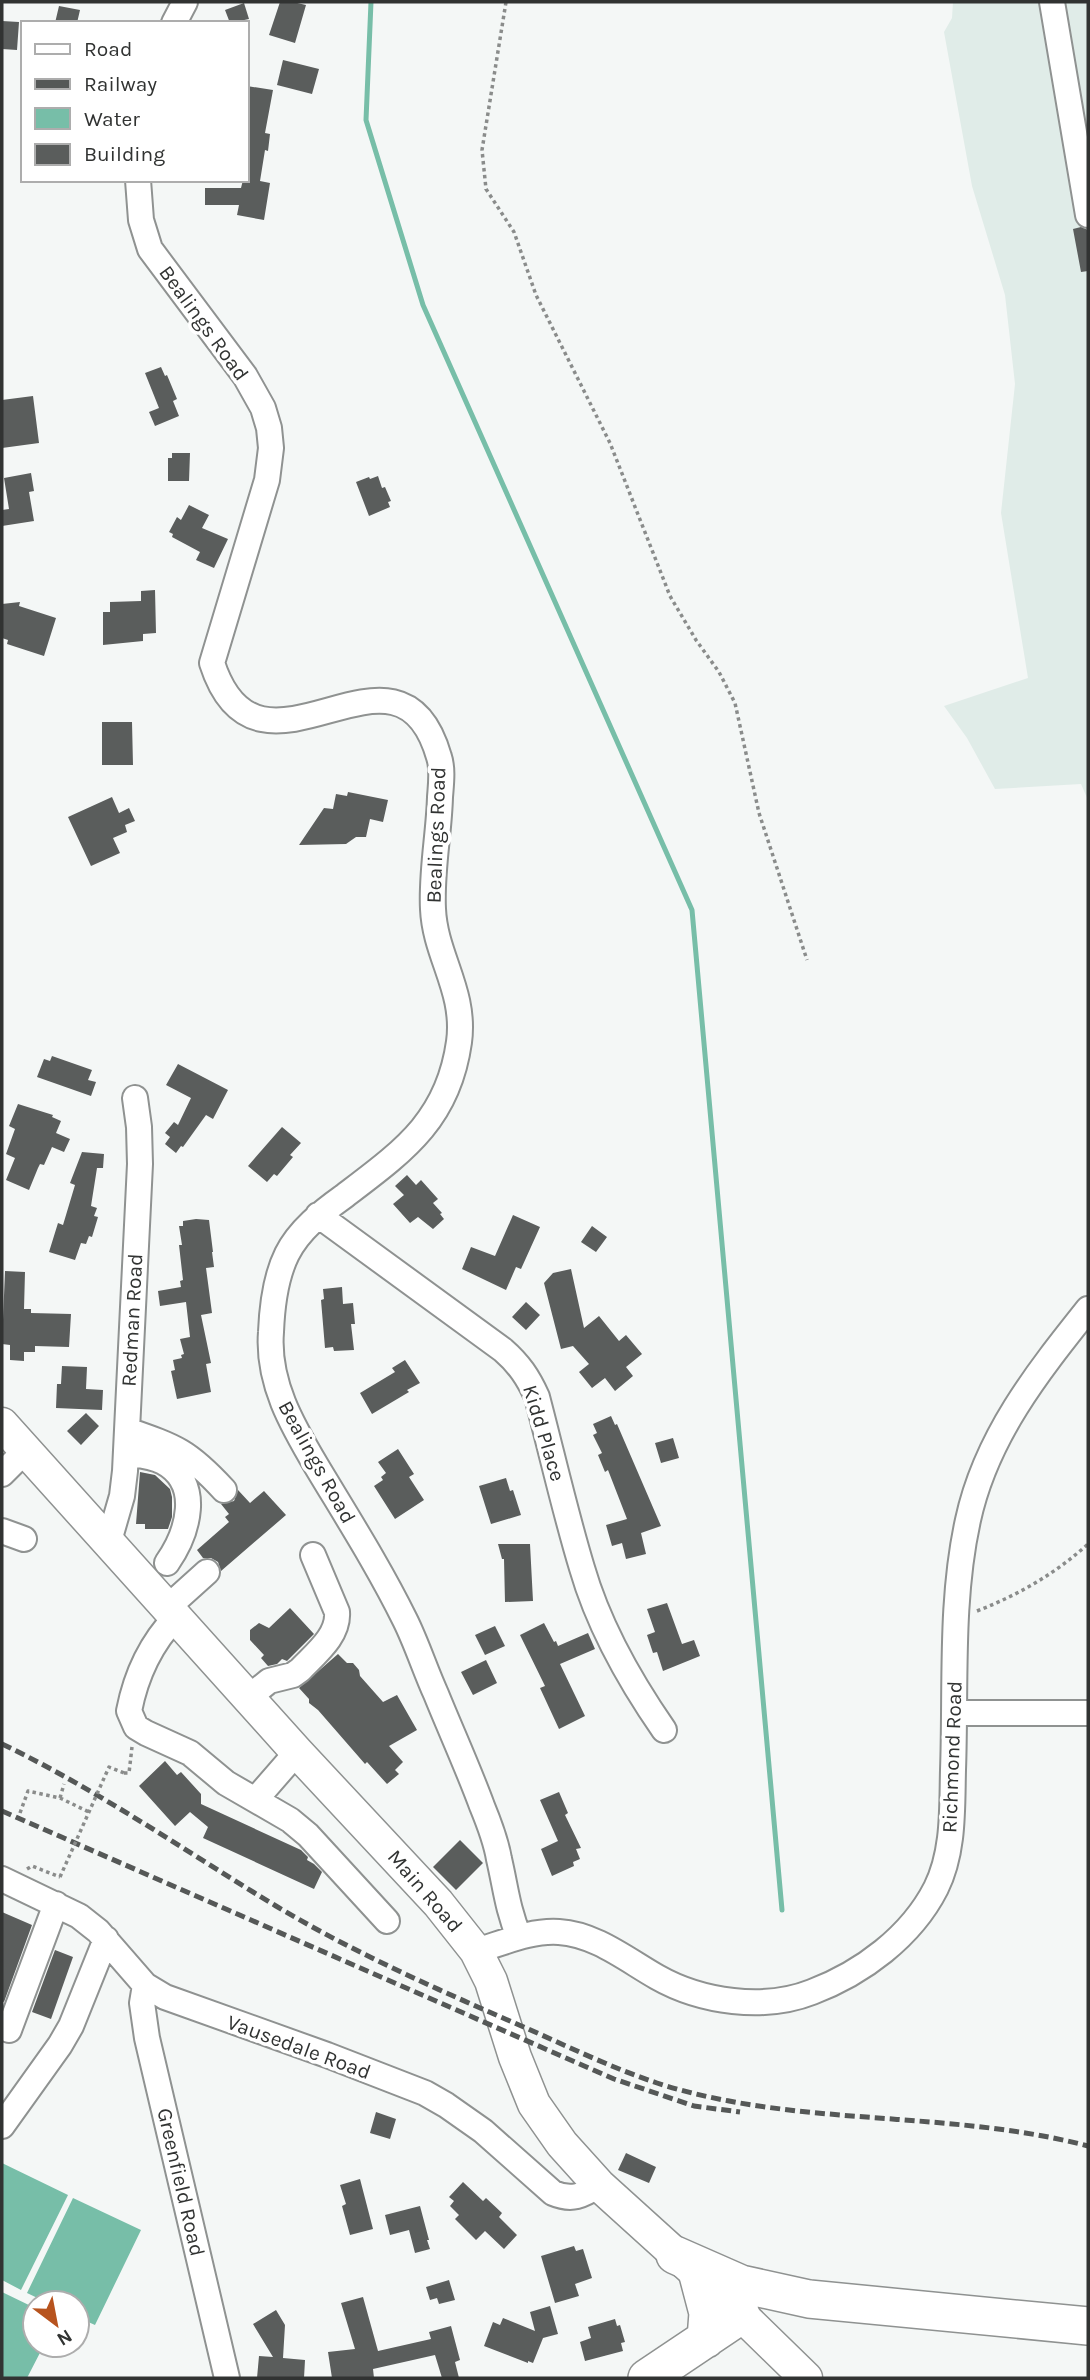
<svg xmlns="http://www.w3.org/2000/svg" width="1090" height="2380" viewBox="0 0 1090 2380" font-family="Karla,sans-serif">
<rect width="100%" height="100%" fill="#f4f7f6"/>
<path fill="#e0ece8" d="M 953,2 L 1088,2 L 1088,800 L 1081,784 L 995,789 L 967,738 L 944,706 L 1028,678 L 1001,513 L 1015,384 L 1005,295 L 972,186 L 944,32 L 952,18 Z"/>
<path fill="#77bea8" d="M 2,2163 L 68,2195 L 21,2290 L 2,2280 Z
M 73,2198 L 141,2230 L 95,2325 L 77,2317 L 77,2303 L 48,2303 L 27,2293 Z
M 2,2292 L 35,2308 L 35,2345 L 44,2345 L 27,2378 L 2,2378 Z"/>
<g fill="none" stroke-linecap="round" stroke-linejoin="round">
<path stroke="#77bea8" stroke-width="5" d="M 371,2 L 366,120 L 423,305 L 692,910 L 782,1910"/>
</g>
<path fill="#5a5d5c" d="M 280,2 L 293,2 L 306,5 L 295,43 L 269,35 Z
M 244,3 L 249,19 L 230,23 L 225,10 Z
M 59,6 L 80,10 L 77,23 L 55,23 Z
M 2,21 L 19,22 L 17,50 L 2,49 Z
M 283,60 L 319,69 L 312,94 L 277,85 Z
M 247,86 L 273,90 L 265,133 L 270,134 L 268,151 L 265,150 L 260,181 L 270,183 L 264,220 L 237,215 L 239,205 L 205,205 L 205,188 L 241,188 L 243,180 L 247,180 Z
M 1081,227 L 1088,230 L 1088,271 L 1081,272 L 1073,229 Z
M 161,367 L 165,376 L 167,375 L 177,399 L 173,401 L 179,416 L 155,426 L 149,412 L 159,408 L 145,373 Z
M 33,396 L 39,443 L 2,448 L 2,400 Z
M 172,453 L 190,453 L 189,481 L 168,481 L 168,458 L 172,458 Z
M 31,473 L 34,491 L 29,492 L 34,521 L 2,526 L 2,510 L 9,509 L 4,478 Z
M 378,476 L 382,488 L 385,487 L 391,501 L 388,502 L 390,507 L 369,516 L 356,482 L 369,477 L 370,479 Z
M 189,505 L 209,515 L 202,528 L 228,539 L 214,568 L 196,560 L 200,552 L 172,537 L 173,534 L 169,532 L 177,517 L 181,520 Z
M 155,590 L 156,633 L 143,634 L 143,641 L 103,645 L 103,612 L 110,612 L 110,602 L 141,601 L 141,591 Z
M 20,602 L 19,606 L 56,618 L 44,656 L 7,644 L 8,640 L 2,638 L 2,604 Z
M 102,722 L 132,722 L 133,765 L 102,765 Z
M 348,792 L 388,800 L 383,822 L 370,819 L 366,837 L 356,837 L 346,844 L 299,845 L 324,808 L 333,809 L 336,794 L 347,796 Z
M 112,797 L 119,813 L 129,808 L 135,821 L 125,825 L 127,832 L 113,838 L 120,853 L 91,866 L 68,817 Z
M 52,1056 L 92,1070 L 88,1080 L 96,1082 L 91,1096 L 37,1077 L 44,1059 L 50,1061 Z
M 178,1064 L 228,1090 L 213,1119 L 206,1115 L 183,1147 L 181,1146 L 176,1153 L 165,1144 L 170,1137 L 165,1133 L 174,1122 L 178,1125 L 191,1098 L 166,1085 Z
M 18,1104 L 53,1115 L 52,1117 L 61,1121 L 56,1133 L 70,1139 L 64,1152 L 52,1147 L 44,1165 L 40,1164 L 38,1168 L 29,1190 L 6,1180 L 15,1158 L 6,1154 L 15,1129 L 9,1126 Z
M 282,1127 L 301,1143 L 290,1155 L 293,1157 L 277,1176 L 274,1174 L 267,1182 L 248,1166 Z
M 82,1152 L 104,1154 L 103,1168 L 97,1168 L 91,1206 L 97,1208 L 94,1216 L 98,1217 L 92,1237 L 89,1236 L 86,1244 L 81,1243 L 75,1260 L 49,1252 L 58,1223 L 63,1225 L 75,1185 L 70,1183 Z
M 407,1175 L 416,1185 L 421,1180 L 438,1199 L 433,1203 L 442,1213 L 440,1214 L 444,1219 L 433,1229 L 418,1217 L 410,1223 L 393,1204 L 404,1195 L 395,1186 Z
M 513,1215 L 540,1227 L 521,1269 L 516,1267 L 506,1290 L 462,1269 L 471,1247 L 495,1256 Z
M 196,1219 L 209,1220 L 213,1252 L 212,1252 L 214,1267 L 206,1268 L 212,1313 L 201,1315 L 211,1363 L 206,1364 L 211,1392 L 177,1399 L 171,1371 L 175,1370 L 173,1360 L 182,1358 L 181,1355 L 184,1354 L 180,1339 L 190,1337 L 186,1302 L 160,1306 L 158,1291 L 181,1287 L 180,1281 L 183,1280 L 179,1245 L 182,1245 L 179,1226 L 183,1226 L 183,1221 Z
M 592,1226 L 607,1237 L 596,1252 L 581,1242 Z
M 571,1269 L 584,1328 L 599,1316 L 619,1341 L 626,1335 L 642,1354 L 626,1367 L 633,1376 L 615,1391 L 605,1378 L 592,1388 L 579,1372 L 589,1364 L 573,1346 L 561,1349 L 544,1283 L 553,1273 Z
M 5,1271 L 25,1272 L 24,1309 L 31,1309 L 31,1313 L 71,1314 L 69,1347 L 35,1346 L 35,1352 L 24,1352 L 24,1361 L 10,1360 L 10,1345 L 2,1344 Z
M 342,1287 L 343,1304 L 353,1303 L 355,1324 L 351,1324 L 354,1350 L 334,1351 L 333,1347 L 325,1348 L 321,1300 L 324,1299 L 323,1289 Z
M 526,1302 L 540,1315 L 526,1330 L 512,1317 Z
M 405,1360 L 420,1383 L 407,1390 L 409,1392 L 372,1414 L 360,1393 L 395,1372 L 392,1368 Z
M 62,1366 L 87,1367 L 86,1389 L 103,1390 L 102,1410 L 56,1408 L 57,1384 L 61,1384 Z
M 86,1413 L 99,1426 L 81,1445 L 67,1431 Z
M 611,1416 L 615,1425 L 617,1424 L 661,1526 L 641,1533 L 646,1554 L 626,1559 L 622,1543 L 612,1546 L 606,1525 L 627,1519 L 608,1470 L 605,1472 L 598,1455 L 602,1453 L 593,1435 L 597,1433 L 593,1424 Z
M 673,1438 L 679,1458 L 661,1463 L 655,1443 Z
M 398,1449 L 414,1474 L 409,1477 L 424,1500 L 395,1519 L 374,1486 L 383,1480 L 381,1477 L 386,1473 L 378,1462 Z
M 140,1472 L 155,1475 L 170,1489 L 172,1497 L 172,1517 L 168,1529 L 145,1529 L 145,1524 L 136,1524 Z
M 506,1478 L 510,1491 L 513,1490 L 521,1515 L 491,1524 L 479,1486 Z
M 238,1490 L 250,1503 L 264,1491 L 286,1515 L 221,1571 L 218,1562 L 211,1558 L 203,1558 L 197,1550 L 229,1522 L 225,1517 L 229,1514 L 221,1504 L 234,1501 Z
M 498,1544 L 530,1544 L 533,1601 L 505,1602 L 504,1559 L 502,1559 Z
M 667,1603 L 682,1644 L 694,1640 L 700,1656 L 663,1671 L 657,1652 L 653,1653 L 647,1635 L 655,1632 L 647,1609 Z
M 290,1608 L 314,1634 L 287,1661 L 282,1659 L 277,1664 L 268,1666 L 261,1658 L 264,1655 L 250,1640 L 250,1630 L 259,1623 L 269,1628 Z
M 544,1623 L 554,1642 L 556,1641 L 558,1646 L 588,1633 L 595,1649 L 560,1664 L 585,1716 L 559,1729 L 540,1688 L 545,1686 L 520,1635 Z
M 495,1626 L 505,1646 L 485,1655 L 475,1635 Z
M 338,1654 L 347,1663 L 353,1663 L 359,1670 L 360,1676 L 383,1702 L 397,1695 L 417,1730 L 389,1746 L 403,1762 L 395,1770 L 399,1774 L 387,1784 L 367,1762 L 365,1764 L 318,1710 L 309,1703 L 309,1699 L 299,1688 Z
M 486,1660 L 497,1683 L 473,1695 L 461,1672 Z
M 165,1761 L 177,1775 L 181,1772 L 201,1794 L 201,1804 L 301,1850 L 308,1857 L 307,1860 L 314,1864 L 322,1872 L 314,1889 L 203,1838 L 208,1827 L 190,1812 L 175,1826 L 139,1786 Z
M 559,1792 L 568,1813 L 565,1815 L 581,1848 L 576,1849 L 580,1859 L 573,1862 L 574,1866 L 552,1876 L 541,1849 L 558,1841 L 540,1800 Z
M 460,1840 L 483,1863 L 456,1890 L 433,1867 Z
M 2,1912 L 32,1925 L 4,2002 L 2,2001 Z
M 55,1950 L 73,1957 L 51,2019 L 32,2012 Z
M 376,2112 L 396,2119 L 390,2139 L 370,2133 Z
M 626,2153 L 656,2167 L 649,2183 L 618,2170 Z
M 360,2179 L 373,2229 L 350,2235 L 342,2206 L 346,2204 L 340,2185 Z
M 463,2182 L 483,2201 L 486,2198 L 502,2213 L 499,2217 L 517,2235 L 504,2249 L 485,2231 L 476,2240 L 455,2219 L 459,2215 L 450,2206 L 454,2201 L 449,2197 Z
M 420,2206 L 429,2240 L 427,2240 L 430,2249 L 415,2253 L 409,2230 L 390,2235 L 385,2215 Z
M 574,2246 L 576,2251 L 583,2249 L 592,2278 L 575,2284 L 579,2296 L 555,2303 L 541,2256 Z
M 449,2280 L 455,2300 L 439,2304 L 437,2298 L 430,2300 L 426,2287 Z
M 363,2297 L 378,2351 L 431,2339 L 429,2332 L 451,2326 L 460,2360 L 455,2362 L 459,2378 L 442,2378 L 435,2355 L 373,2369 L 374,2378 L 332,2378 L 328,2352 L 355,2349 L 341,2303 Z
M 550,2306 L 558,2334 L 543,2338 L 533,2363 L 528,2361 L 528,2363 L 484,2346 L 493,2322 L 500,2325 L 503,2318 L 535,2331 L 530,2312 Z
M 276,2310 L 285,2325 L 283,2358 L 305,2360 L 304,2378 L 257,2378 L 259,2356 L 273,2357 L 253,2324 Z
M 615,2319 L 617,2326 L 620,2325 L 625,2342 L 621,2343 L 623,2351 L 585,2361 L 580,2342 L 591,2338 L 588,2327 Z"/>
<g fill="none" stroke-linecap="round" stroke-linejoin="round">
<defs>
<path id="minor" d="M 1052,2 L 1088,215
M 174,23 L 185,2
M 138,180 L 141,220 L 150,249 L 245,376 L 263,408 L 269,428 L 271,448 L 267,480 L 212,663 C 259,809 398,613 439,757 C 443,769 441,784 440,797 C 439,834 431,872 433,909 C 435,956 466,991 459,1042 C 448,1121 402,1152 343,1197 C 322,1212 299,1230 287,1254 C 276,1276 272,1307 271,1332 C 267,1382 292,1425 317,1467 C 347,1517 379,1567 405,1620 C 417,1644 425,1670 436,1694 C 451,1731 468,1768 482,1806 C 489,1823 496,1841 499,1859 C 506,1889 507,1907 519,1937
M 318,1215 L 503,1350 C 519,1364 528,1377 537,1397 C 552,1454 565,1512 582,1568 C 599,1627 630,1681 664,1730
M 127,1430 C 176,1447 188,1451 224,1490
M 126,1453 C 138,1455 152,1456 163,1462 C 203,1483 188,1533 167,1563
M 2,1474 L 26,1450
M 2,1531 L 24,1539
M 109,1541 L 122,1496 L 125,1471 L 140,1164 L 139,1127 L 135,1098
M 167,1608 L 207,1572
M 176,1617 C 151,1643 136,1675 129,1711 L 136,1727 L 146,1733 L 190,1753 L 226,1783 L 290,1820 L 308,1835 L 387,1921
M 248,1698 L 269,1681 L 293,1675 L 300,1670 C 315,1654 339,1636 337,1612 L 313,1555
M 955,1713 L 1088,1713
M 256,1799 L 297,1752
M 2,1879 L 79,1916 L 98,1931 L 145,1985 L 165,1997 L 327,2055 L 425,2093 L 446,2105 L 483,2131 L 553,2193 C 572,2201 582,2196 599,2185
M 476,1951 C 503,1943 531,1930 559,1932 C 595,1934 627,1960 657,1977 C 701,2002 764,2011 812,1992 C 862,1973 911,1937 936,1888 C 954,1852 952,1809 953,1770 C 956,1687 950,1601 968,1520 C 986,1437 1037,1373 1088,1309
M 145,1985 L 142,2003 L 147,2038 L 227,2378
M 9,2030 L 56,1904
M 2,2126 L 60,2045 L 71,2026 L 106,1939"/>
<path id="major" d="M 2,1424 L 297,1752 L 438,1903 L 476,1951 L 491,1981 L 515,2057 L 534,2104 L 562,2144 L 599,2185 L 725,2299 L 806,2378"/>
<path id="highway" d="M 675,2255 L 741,2284 L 809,2299 L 1088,2326
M 698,2275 L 708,2313 L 706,2339
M 647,2378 L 741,2315"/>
</defs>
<use href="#minor" stroke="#8f9291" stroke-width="28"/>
<use href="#major" stroke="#8f9291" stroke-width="35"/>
<use href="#highway" stroke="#8f9291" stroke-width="40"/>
<path stroke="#8a8c8b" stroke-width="3.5" stroke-dasharray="3.5 3.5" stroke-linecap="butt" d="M 506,2 L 482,150 L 486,189 L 514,232 L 536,295 L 610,443 L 670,596 L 696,640 L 719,672 L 735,703 L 759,813 L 807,960
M 977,1611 C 1018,1595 1055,1574 1088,1544
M 124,1773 L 129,1773 L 132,1747
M 60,1798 L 64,1784
M 20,1813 L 28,1791 L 60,1798 L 89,1812
M 27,1869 L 32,1866 L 60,1877"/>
<use href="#minor" stroke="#fff" stroke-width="24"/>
<use href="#major" stroke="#fff" stroke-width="32"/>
<use href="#highway" stroke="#fff" stroke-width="37"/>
<path stroke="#555857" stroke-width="5" stroke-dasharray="10 5" stroke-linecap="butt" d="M 2,1744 C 98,1790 185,1851 276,1906 C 356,1954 441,1991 526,2028 C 569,2047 612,2068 657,2083 C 796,2128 947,2109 1088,2146
M 2,1811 L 614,2079 L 694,2106 L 740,2112"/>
<path stroke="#8a8c8b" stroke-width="3.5" stroke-dasharray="3.5 3.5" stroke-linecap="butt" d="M 60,1877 L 109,1767 L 124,1773"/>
</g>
<g text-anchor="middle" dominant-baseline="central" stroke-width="7" stroke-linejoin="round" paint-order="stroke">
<g font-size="21" fill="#313332" stroke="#fff">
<text transform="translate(204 323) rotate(54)">Bealings Road</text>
<text transform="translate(436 835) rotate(-88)">Bealings Road</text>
<text transform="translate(132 1320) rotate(-87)">Redman Road</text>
<text transform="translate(544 1433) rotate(73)">Kidd Place</text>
<text transform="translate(317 1462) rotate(61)">Bealings Road</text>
<text transform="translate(952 1757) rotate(-88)">Richmond Road</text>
<text transform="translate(425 1891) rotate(49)">Main Road</text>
<text transform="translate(299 2047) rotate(20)">Vausedale Road</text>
<text transform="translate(181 2182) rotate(77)">Greenfield Road</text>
</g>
</g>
<rect width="1090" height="2380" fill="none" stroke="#313332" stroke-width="7"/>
<rect x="21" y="21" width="228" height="161" fill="#ffffff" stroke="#adadad" stroke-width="2"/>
<rect x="35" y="44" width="35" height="10" fill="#ffffff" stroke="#adadad" stroke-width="2"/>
<text x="84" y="56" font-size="21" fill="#313332">Road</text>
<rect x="35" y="79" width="35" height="10" fill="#555857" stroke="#adadad" stroke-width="2"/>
<text x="84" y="91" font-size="21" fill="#313332">Railway</text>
<rect x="35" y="108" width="35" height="21" fill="#77bea8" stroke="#adadad" stroke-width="2"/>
<text x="84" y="126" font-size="21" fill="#313332">Water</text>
<rect x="35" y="144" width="35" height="21" fill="#5a5d5c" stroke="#adadad" stroke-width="2"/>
<text x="84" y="161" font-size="21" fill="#313332">Building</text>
<g transform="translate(56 2324) rotate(148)"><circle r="33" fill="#ffffff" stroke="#adadad" stroke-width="2"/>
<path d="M0-5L12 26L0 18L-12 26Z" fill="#b7531e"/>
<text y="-10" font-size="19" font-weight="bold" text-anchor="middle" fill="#313332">N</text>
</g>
</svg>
